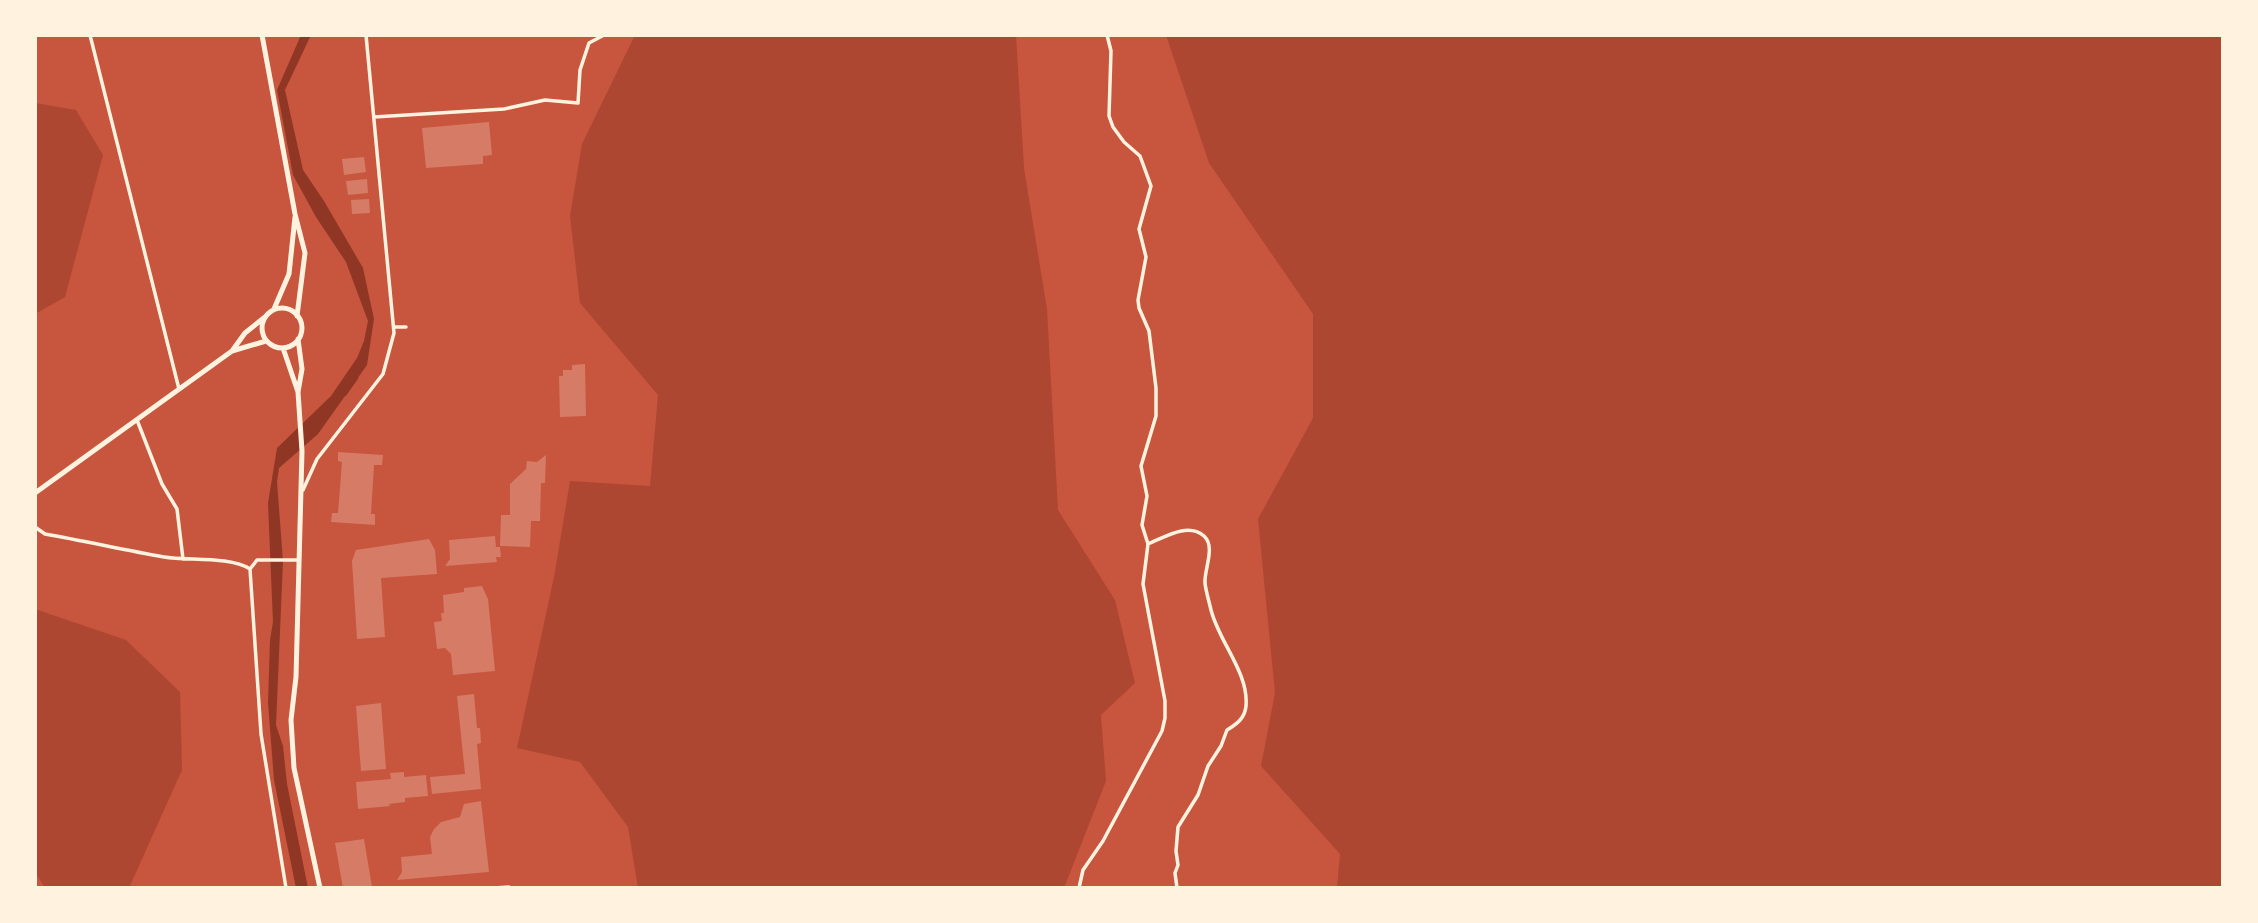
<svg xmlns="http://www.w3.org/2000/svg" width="2258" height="923" viewBox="0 0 2258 923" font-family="'Golos Text',sans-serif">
<rect width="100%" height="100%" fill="#c8553d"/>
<path fill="#ae4732" d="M 635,35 L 1016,35 L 1024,168 L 1047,309 L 1058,510 L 1115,600 L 1135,683 L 1101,715 L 1106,781 L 1064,888 L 638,888 L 628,827 L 580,762 L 517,748 L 554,577 L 570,481 L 650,486 L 658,395 L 580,303 L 570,216 L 582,144 Z
M 1166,35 L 2223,35 L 2223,888 L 1337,888 L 1340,854 L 1261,766 L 1275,693 L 1258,519 L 1313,418 L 1313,314 L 1209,163 Z
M 35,103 L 76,110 L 103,155 L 65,297 L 35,314 Z
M 35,609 L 126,640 L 180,692 L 182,770 L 129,888 L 45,888 L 35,872 Z"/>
<path fill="#8f3625" d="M 301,35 L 311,35 L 285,90 L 303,170 L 324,201 L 363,268 L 374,319 L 367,365 L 318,434 L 279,468 L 277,482 L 283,561 L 276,725 L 283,746 L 287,784 L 308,888 L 296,888 L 274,780 L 268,703 L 270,640 L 273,622 L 268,503 L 277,448 L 331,396 L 357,358 L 364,341 L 368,321 L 346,262 L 316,217 L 293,175 L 277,90 Z"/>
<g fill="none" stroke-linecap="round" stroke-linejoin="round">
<path stroke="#8f3625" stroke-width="2.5" d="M 345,395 L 357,378"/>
</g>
<path fill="#d67c66" d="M 489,122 L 492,155 L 483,156 L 483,164 L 426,168 L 422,128 Z
M 364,157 L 366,172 L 344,175 L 342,159 Z
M 367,179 L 368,193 L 348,195 L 346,181 Z
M 369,199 L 370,213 L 352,214 L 351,200 Z
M 585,364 L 586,416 L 560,417 L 559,376 L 563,376 L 563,370 L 572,370 L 572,365 Z
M 338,452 L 383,455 L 382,465 L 374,465 L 371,514 L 375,514 L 375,525 L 331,522 L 332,513 L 338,513 L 342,462 L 338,461 Z
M 546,455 L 545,483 L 541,483 L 540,521 L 531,521 L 530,547 L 500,546 L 501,515 L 510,515 L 510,484 L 526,469 L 527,461 L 537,462 Z
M 495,536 L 496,547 L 500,547 L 501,557 L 496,557 L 497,562 L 445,566 L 450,559 L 449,540 Z
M 429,539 L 435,550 L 437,574 L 381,578 L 385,637 L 357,639 L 352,561 L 356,550 Z
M 482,586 L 488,599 L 495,671 L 453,675 L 451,654 L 445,648 L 437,649 L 434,622 L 442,621 L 441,613 L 444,613 L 443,595 L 464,592 L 464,588 Z
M 474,694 L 477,728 L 480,728 L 481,743 L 477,744 L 481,789 L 432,794 L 430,777 L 465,774 L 457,696 Z
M 381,703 L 386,769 L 361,771 L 356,706 Z
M 404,772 L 404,777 L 426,775 L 428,796 L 405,798 L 405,802 L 389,804 L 390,806 L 358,809 L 356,782 L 391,779 L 390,773 Z
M 481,801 L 489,872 L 397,880 L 402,872 L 401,857 L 432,854 L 430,837 L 434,829 L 441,822 L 460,817 L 464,804 Z
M 364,839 L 372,887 L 343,888 L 335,843 Z"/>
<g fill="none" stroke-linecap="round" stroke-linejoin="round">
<path stroke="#fff3e0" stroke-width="3.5" d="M 90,35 L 179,389
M 374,117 L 504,109 L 545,100 L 578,103 L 580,70 L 589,43 L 604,35
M 394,327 L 406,327
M 137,420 L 162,484 L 177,509 L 183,559
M 303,490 L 317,459 L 383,374 L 394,333 L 366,35
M 35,527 L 45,534 C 85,541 124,550 164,557 C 188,561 230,556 250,569 L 257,560 L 299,560
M 1148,544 C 1165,537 1188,522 1204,536 C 1216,547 1204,569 1205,583 C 1206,592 1209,601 1211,610 C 1219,642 1249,673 1246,706 C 1245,718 1237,724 1227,730 L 1221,746 L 1208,766 L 1198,795 L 1178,827 L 1176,851 L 1178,865 L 1175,873 L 1177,888
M 250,569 L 261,734 L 286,888
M 494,888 L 509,887
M 1079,888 L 1083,870 L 1103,841 L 1162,731 L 1165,718 L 1165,701 L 1143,584 L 1148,544 L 1142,525 L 1147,496 L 1141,466 L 1156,416 L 1156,388 L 1149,331 L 1139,308 L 1138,300 L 1146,257 L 1139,229 L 1151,186 L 1140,156 L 1124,142 L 1113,127 L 1109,116 L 1111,51 L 1107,35"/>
<path stroke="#fff3e0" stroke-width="5" d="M 262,35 L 295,214 L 305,253 L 297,316
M262 328a20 20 0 1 1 40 0a20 20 0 1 1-40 0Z
M 274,309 L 289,274 L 295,217
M 283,348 L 298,392 L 302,451 L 296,677 L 291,720 L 294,768 L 320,888
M 232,351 L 266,341
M 298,392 L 302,369 L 298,339
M 35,493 L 232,351 L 245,333 L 265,317"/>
</g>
<rect width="2258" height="923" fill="none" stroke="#fff3e0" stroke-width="74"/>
</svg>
